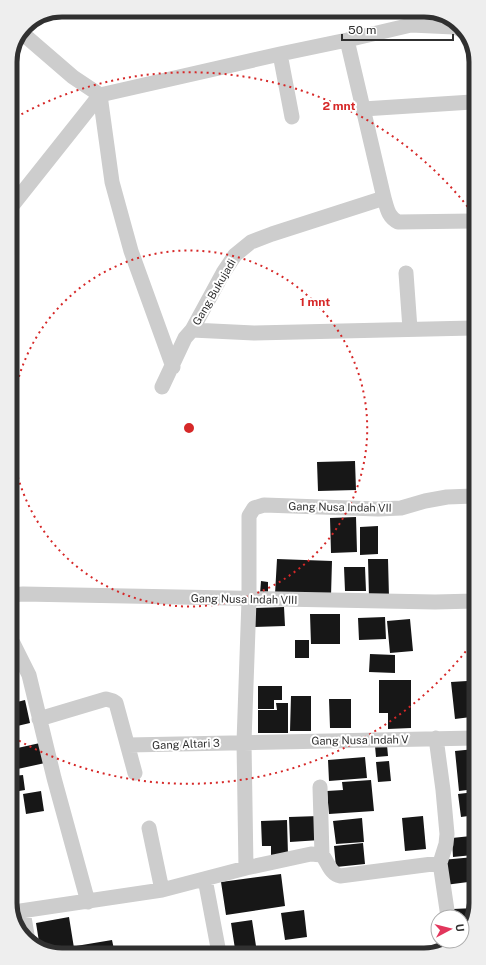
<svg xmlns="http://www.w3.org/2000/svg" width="486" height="965" viewBox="0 0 486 965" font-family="'Public Sans',sans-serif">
<rect width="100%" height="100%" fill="#fff"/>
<path fill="#171717" d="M 355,461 L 356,490 L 318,491 L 317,462 Z
M 356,517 L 357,552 L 331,553 L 330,518 Z
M 378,526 L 378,554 L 360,555 L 360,527 Z
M 277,559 L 332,561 L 331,596 L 275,594 Z
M 368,559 L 388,559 L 389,597 L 369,597 Z
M 344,567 L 365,567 L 366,591 L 345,591 Z
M 261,581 L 268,582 L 268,594 L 260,594 Z
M 284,607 L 285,626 L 253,627 L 253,608 Z
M 310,614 L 340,614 L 340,644 L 311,644 Z
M 385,617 L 386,639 L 359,640 L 358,618 Z
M 410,619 L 413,651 L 390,653 L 387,621 Z
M 295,640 L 309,640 L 309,658 L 295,658 Z
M 370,654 L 395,655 L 395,673 L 369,672 Z
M 379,680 L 411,680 L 411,728 L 388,729 L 388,713 L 379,713 Z
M 467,681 L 471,717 L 455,719 L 451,682 Z
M 258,686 L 282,686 L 282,700 L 274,700 L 274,709 L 258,709 Z
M 291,696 L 311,696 L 311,731 L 290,731 Z
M 329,699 L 351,699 L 351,728 L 330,728 Z
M 25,700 L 30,723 L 13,727 L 13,703 Z
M 276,703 L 288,703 L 288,733 L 258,733 L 258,710 L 277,710 Z
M 40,743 L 45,763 L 13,770 L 13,749 Z
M 387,745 L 388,756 L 376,757 L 375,746 Z
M 475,749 L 475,789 L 459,791 L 455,751 Z
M 365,757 L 367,778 L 329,781 L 328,760 Z
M 389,761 L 391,781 L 378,782 L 376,762 Z
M 23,775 L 25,790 L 13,792 L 13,776 Z
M 371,780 L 374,811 L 329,814 L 327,791 L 343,790 L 342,782 Z
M 41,791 L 44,811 L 26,814 L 23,794 Z
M 475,792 L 476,815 L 461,817 L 458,794 Z
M 319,816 L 320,840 L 290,842 L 289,817 Z
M 423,816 L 426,849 L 405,851 L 402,818 Z
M 362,818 L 364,842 L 336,844 L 333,821 Z
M 287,820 L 288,855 L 271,856 L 271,846 L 262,846 L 261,821 Z
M 471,836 L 473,855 L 453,857 L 452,838 Z
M 363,843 L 365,864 L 336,867 L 334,846 Z
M 474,857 L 476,881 L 445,885 L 442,860 Z
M 281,874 L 285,906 L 226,915 L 221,882 Z
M 475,908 L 467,932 L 462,936 L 462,917 L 454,917 L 453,909 Z
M 304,910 L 307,937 L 285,940 L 281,913 Z
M 69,917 L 74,948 L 50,952 L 40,948 L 36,923 Z
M 252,920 L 256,946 L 235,949 L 231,923 Z
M 112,940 L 115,954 L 77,955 L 76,946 Z"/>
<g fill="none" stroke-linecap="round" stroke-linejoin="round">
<path stroke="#cdcdcd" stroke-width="15" d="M 411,25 L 454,27 L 462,30
M 22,33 L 73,77 L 100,95 L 112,182 L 131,251 L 173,367
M 347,40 L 384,198 C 387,208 388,217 398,222 L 473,221
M 280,54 L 292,117
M 363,109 L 472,102
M 11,207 L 100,95 L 280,54 L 347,40 L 411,25 L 419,17 L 422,10
M 406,273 L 410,329
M 192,330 L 254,333 L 473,328
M 162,387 L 185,338 L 192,330 L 223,273 L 235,255 L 251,242 L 272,234 L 384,198
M 12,595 L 23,594 L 435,602 L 475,601
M 13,643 L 29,675 L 54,778 L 88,902
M 39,719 L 106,699 L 113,701 L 116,703 L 135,773
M 436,738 L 443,790 L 447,834 L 446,844 L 440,863 L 448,917
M 128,745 L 475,738
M 320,787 L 322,855
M 149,828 L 162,890
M 246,868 L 244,742 L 249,600 L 249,516 L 254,508 L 264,505 L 378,509 L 401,508 L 425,501 L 447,497 L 474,496
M 205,879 L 219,953
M 23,911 L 28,941
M 14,912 L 162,890 L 246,868 L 311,854 L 322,855 C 328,862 330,874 340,876 L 440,863
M 451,941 L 452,944"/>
</g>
<g fill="none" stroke="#d62828" stroke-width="2" stroke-dasharray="2 4">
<path d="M12 412A178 178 0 1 1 12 445"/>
<path d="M473 642A356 356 0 0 1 14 738M11 120A356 356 0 0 1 471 211"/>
</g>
<g text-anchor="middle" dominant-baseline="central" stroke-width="4" stroke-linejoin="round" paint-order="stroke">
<g font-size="11" fill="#303030" stroke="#fff">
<text transform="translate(214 292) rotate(-60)">Gang Bukujadi</text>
<text transform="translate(340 507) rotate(1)">Gang Nusa Indah VII</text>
<text transform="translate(244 599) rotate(1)">Gang Nusa Indah VIII</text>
<text transform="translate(360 740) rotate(-1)">Gang Nusa Indah V</text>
<text transform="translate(186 744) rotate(-2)">Gang Altari 3</text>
</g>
</g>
<path d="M0 0H486V965H0ZM62 17H424A45 45 0 0 1 469 62V903A45 45 0 0 1 424 948H62A45 45 0 0 1 17 903V62A45 45 0 0 1 62 17Z" fill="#eee" fill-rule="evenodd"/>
<path fill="none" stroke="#303030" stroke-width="5" d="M62 17H424A45 45 0 0 1 469 62V903A45 45 0 0 1 424 948H62A45 45 0 0 1 17 903V62A45 45 0 0 1 62 17Z"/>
<circle cx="189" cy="428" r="6" fill="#d62828" stroke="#fff" stroke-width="2"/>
<g font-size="12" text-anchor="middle" font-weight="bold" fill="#d62828" stroke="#fff" stroke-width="4" stroke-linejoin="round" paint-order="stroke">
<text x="339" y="110">2 mnt</text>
<text x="315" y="306">1 mnt</text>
</g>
<g transform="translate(450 929) rotate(83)"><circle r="19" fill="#ffffff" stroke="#acacac"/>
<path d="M0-3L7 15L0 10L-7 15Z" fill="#e2365c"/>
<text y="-6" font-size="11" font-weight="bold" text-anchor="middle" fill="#303030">U</text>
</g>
<path d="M342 34v6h111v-6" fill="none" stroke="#303030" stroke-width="2"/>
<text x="348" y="34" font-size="12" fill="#303030" stroke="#ffffff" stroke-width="3" paint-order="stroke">50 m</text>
</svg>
